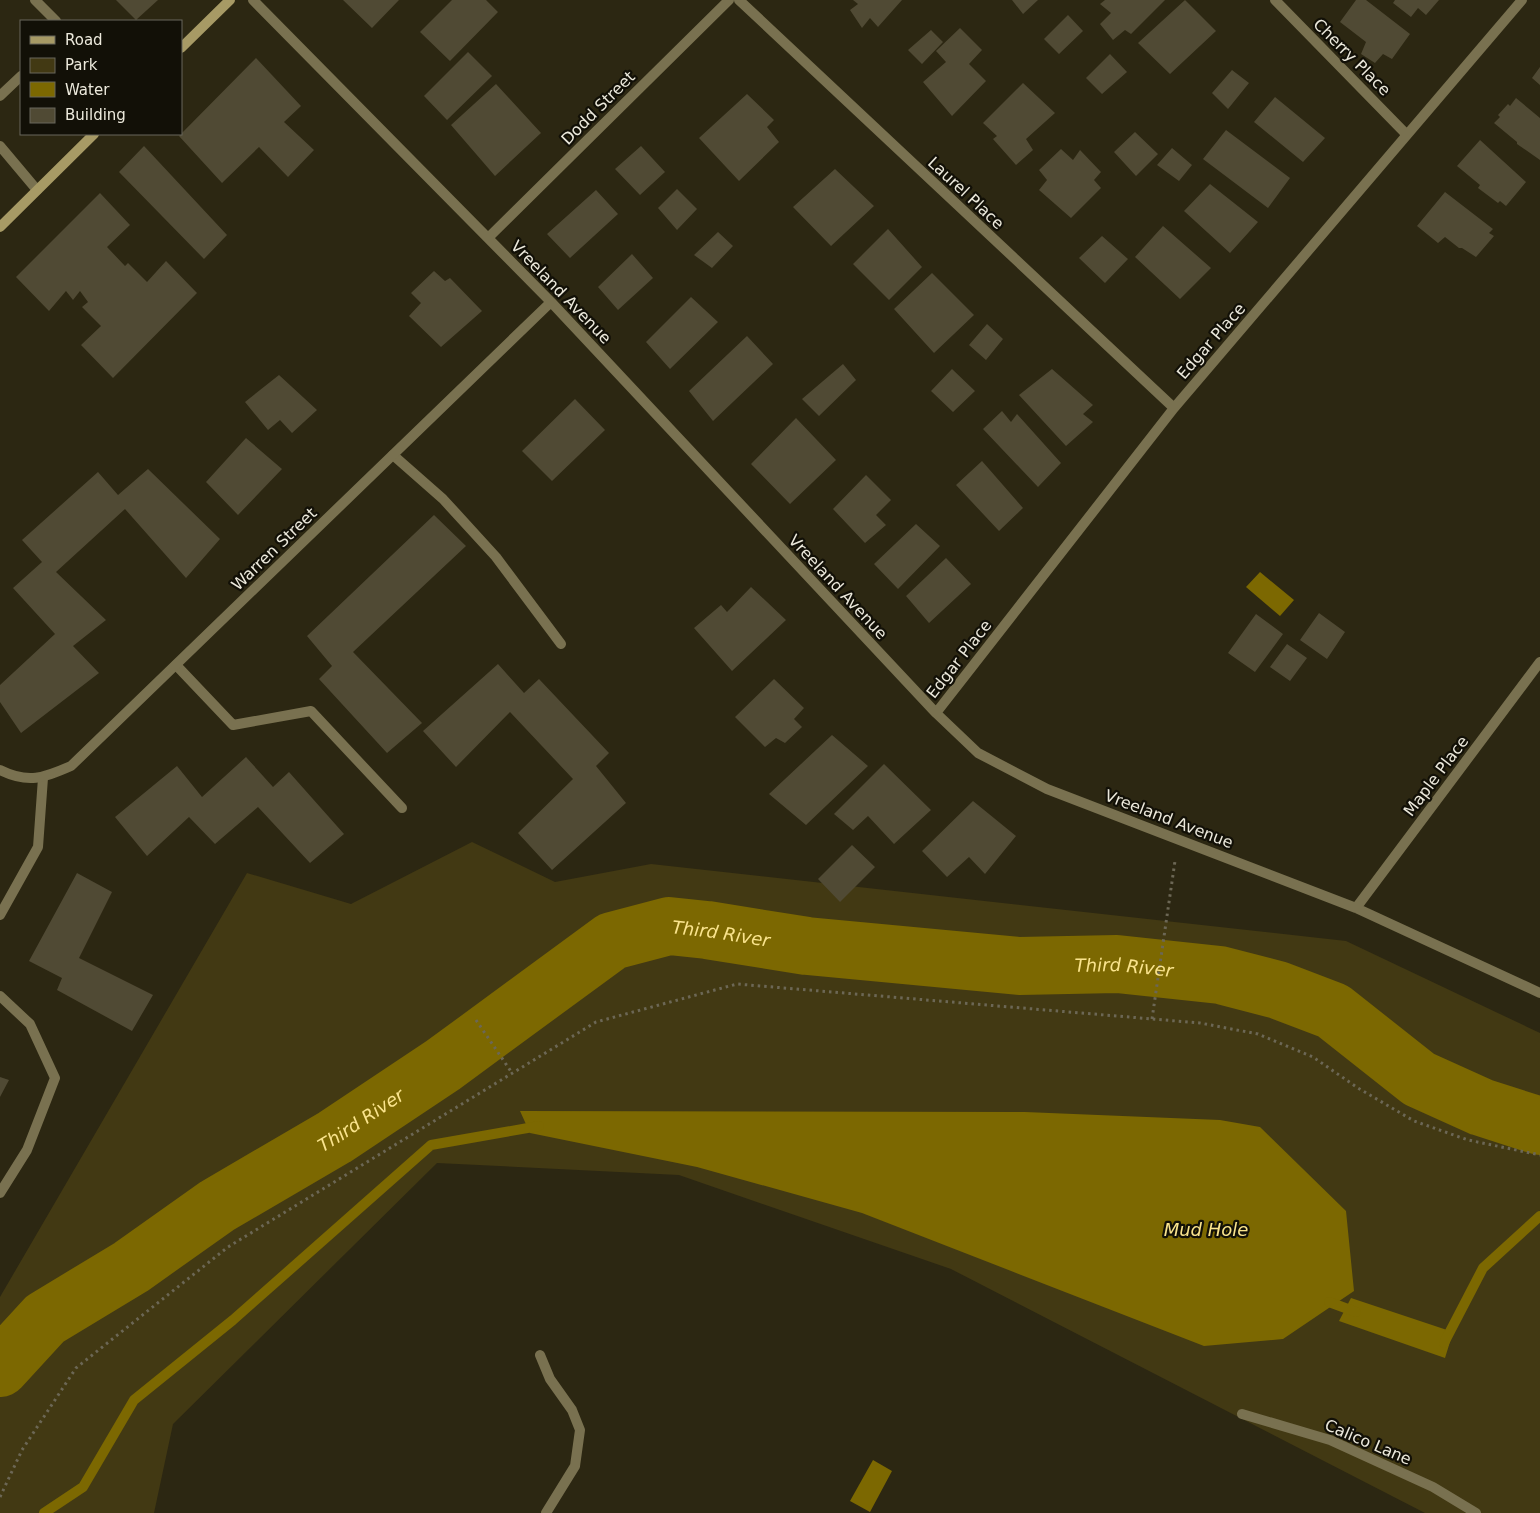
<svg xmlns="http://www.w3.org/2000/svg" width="1540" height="1513" viewBox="0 0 1540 1513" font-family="'DejaVu Sans',sans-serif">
<rect width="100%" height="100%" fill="#2c2712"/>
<path fill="#423913" d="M 472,842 L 555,882 L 651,864 L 1346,941 L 1540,1033 L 1540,1513 L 1425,1513 L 951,1269 L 679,1175 L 437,1163 L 173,1424 L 154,1513 L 0,1513 L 0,1297 L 247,873 L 351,904 Z"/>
<path fill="#7c6801" d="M 1260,572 L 1294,600 L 1280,616 L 1246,587 Z
M 520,1111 L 1025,1112 L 1220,1120 L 1260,1127 L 1346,1211 L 1354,1291 L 1283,1339 L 1204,1346 L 862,1213 L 697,1167 L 530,1133 Z
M 1351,1298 L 1453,1332 L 1445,1358 L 1339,1321 Z
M 873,1460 L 892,1471 L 870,1512 L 850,1501 Z"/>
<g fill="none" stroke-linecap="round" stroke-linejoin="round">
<path stroke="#7c6801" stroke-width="10" d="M 1329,1302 L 1356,1312
M 1444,1343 L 1483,1268 L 1540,1216
M 44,1513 L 83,1487 L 134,1400 L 233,1320 L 431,1145 L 539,1126"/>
<path stroke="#7c6801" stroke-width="58" id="s1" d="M 0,1368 L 45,1319 L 131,1267 L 217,1206 L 335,1137 L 443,1065 L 612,941 L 669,926 L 707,930 L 807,946 L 1019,966 L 1117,964 L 1220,975 L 1278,990 L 1333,1011 L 1419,1079 L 1481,1107 L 1540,1126"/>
</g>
<path fill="#504a34" d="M 116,0 L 158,0 L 136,20 Z
M 343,0 L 399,0 L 372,28 Z
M 452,0 L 486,0 L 498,12 L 450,61 L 420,32 Z
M 853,0 L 902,0 L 878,27 L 870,18 L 862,28 L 850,10 L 858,4 Z
M 1012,0 L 1038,0 L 1023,14 Z
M 1105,0 L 1165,0 L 1131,34 L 1125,30 L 1113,40 L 1100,24 L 1111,13 L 1100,4 Z
M 1185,0 L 1216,31 L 1170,74 L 1138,43 Z
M 1356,0 L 1366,0 L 1410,34 L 1392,59 L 1383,54 L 1375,63 L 1361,54 L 1366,42 L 1340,22 Z
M 1395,0 L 1439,0 L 1426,15 L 1418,8 L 1411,17 L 1393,3 Z
M 1068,15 L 1083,31 L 1059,54 L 1044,39 Z
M 960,28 L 982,50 L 969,64 L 986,81 L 952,116 L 923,82 L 946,62 L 936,51 Z
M 931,30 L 943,42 L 922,64 L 908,50 Z
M 468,52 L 492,76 L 447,120 L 424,96 Z
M 1110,54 L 1127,72 L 1102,94 L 1086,78 Z
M 256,58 L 301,106 L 284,122 L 314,150 L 288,177 L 259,147 L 222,183 L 179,136 Z
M 1540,67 L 1540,85 L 1532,78 Z
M 1232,70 L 1249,83 L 1228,109 L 1212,93 Z
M 1023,83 L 1055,113 L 1026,139 L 1033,150 L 1016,165 L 993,139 L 997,136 L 983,123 Z
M 496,84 L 541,133 L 495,176 L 451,125 Z
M 747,94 L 774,120 L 767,127 L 779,142 L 739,181 L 699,138 Z
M 1275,97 L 1325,138 L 1303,162 L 1254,122 Z
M 1516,98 L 1540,118 L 1540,160 L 1517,144 L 1517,142 L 1494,123 L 1500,117 L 1498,115 L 1508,104 L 1510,106 Z
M 1226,130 L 1290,178 L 1268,208 L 1203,159 Z
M 1135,132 L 1158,154 L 1136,176 L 1114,152 Z
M 1480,140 L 1526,182 L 1506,206 L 1500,201 L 1498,203 L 1478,188 L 1480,185 L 1457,166 Z
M 144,146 L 227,235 L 204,259 L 119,172 Z
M 641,146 L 665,172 L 640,195 L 615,169 Z
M 1172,148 L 1192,165 L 1179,181 L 1157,165 Z
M 1061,149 L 1073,160 L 1080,150 L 1101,172 L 1094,180 L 1101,188 L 1071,218 L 1039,190 L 1047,180 L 1039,170 Z
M 835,169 L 874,206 L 831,246 L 793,207 Z
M 1210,184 L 1258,222 L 1230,253 L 1184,211 Z
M 677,189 L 697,209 L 677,230 L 658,208 Z
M 596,190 L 618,214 L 570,258 L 547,234 Z
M 1445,192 L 1493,229 L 1489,233 L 1494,236 L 1476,257 L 1462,248 L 1459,248 L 1445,237 L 1438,243 L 1417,226 Z
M 100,193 L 130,225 L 107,247 L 125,266 L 128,263 L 147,282 L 166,261 L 197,293 L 113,378 L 81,345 L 101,326 L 82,307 L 88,302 L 80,291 L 73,300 L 66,291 L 49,311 L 16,277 Z
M 1163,226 L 1211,268 L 1180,299 L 1135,257 Z
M 888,229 L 922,267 L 889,300 L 853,264 Z
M 718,232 L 733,246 L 712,268 L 694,255 Z
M 1102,236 L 1128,259 L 1105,283 L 1079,258 Z
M 632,254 L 653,278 L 618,310 L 598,287 Z
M 434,271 L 445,281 L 450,278 L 482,311 L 441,347 L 409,316 L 421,303 L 411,293 Z
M 932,273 L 974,315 L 934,353 L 894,309 Z
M 691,297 L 718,322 L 670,369 L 646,342 Z
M 987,324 L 1003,339 L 986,360 L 969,345 Z
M 747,336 L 773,364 L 713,421 L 689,391 Z
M 843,364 L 856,380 L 819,416 L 802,399 Z
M 952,369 L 975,391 L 953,412 L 931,391 Z
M 1052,369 L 1093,405 L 1083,414 L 1093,422 L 1066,446 L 1019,395 Z
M 279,375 L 317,410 L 292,433 L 280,420 L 268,430 L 245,402 Z
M 575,399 L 605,430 L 552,481 L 522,451 Z
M 1002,411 L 1011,422 L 1017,414 L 1061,463 L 1038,487 L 983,429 Z
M 796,418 L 836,460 L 790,504 L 751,464 Z
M 246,438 L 282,469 L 238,515 L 206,482 Z
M 982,461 L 1023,508 L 999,531 L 956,485 Z
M 148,469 L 220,539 L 186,578 L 125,509 L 56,572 L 106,620 L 73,646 L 99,673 L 21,733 L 0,702 L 0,685 L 55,634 L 13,588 L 42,562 L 22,540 L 98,472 L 118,495 Z
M 866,475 L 891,500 L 876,515 L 886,525 L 865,543 L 833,509 Z
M 434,515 L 466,546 L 353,652 L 422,723 L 387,753 L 319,679 L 332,666 L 307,636 Z
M 916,524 L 940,546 L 898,589 L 874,564 Z
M 946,558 L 971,584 L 929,623 L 906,596 Z
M 751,587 L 786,620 L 732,671 L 694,628 L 721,605 L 727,612 Z
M 1319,613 L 1345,632 L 1327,659 L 1300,640 Z
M 1256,614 L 1283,634 L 1255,672 L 1228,653 Z
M 1287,644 L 1307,658 L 1290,681 L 1270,667 Z
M 498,664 L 524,693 L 539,679 L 609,753 L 596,766 L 626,803 L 552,870 L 518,833 L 573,779 L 510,712 L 456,767 L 423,731 Z
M 774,679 L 804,708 L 794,719 L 802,727 L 785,743 L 776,738 L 765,747 L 735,717 Z
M 832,735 L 868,766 L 806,825 L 769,794 Z
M 246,757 L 273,787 L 289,772 L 344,834 L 310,863 L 258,807 L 215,844 L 189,817 L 147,856 L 115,817 L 177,766 L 202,797 Z
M 884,764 L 931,810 L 894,844 L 868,816 L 853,830 L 834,814 Z
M 973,801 L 1016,836 L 985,874 L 969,857 L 947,877 L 922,851 Z
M 852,845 L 875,867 L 840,902 L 818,879 Z
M 77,873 L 112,892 L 79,958 L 153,995 L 132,1031 L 57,990 L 62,978 L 29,961 Z
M 0,1077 L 9,1080 L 0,1097 Z"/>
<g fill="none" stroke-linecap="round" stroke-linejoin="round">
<path stroke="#6c6755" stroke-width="3" stroke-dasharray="2.5 4" stroke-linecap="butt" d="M 1152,1019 L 1175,861
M 476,1020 L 512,1073
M 0,1497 L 22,1450 L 76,1368 L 228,1247 L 596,1022 L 737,984 L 1200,1023 L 1258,1034 L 1313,1057 L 1358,1088 L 1414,1121 L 1468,1140 L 1540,1155"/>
<path stroke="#797150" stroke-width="10" d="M 35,0 L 56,21
M 0,96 L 21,76
M 0,146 L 37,190
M 393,455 L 443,499 L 496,557 L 561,644
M 176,665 L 233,725 L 311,711 L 402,808
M 0,915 L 38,847 L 43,778
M 0,996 L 30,1024 L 55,1078 L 27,1150 L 0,1193
M 540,1355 L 550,1379 L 572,1410 L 580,1430 L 575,1466 L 546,1513"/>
<path stroke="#797150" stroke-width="10" d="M 253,0 L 551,302 L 936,713 L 978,753 L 1047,789 L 1356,908 L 1540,993
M 739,0 L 1174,408
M 1275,0 L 1407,135
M 488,238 L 729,0
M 936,713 L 1174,408 L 1522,0
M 0,770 C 28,784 44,778 71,766 L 551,302
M 1356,908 L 1540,662
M 1242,1414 L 1330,1440 L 1433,1487 L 1476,1513"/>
<path stroke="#a79a65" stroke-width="10" d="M 181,48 L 230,0
M 0,227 L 94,134"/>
</g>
<g text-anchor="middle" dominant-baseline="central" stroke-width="4.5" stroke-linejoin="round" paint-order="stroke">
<g font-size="16" fill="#ece9dc" stroke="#121007">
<text transform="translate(1352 57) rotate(45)">Cherry Place</text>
<text transform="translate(598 108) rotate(-45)">Dodd Street</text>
<text transform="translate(966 193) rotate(43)">Laurel Place</text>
<text transform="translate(561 292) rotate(46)">Vreeland Avenue</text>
<text transform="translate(1211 341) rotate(-49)">Edgar Place</text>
<text transform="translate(274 549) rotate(-44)">Warren Street</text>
<text transform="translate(838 587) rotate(47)">Vreeland Avenue</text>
<text transform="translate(959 659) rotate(-52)">Edgar Place</text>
<text transform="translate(1436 776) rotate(-53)">Maple Place</text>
<text transform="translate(1169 819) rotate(21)">Vreeland Avenue</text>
<text transform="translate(1368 1442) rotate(23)">Calico Lane</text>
</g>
<g font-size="18" font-style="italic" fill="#fae48d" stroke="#121007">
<text stroke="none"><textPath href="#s1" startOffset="860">Third River</textPath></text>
<text stroke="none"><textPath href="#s1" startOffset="1265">Third River</textPath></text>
<text stroke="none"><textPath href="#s1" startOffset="440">Third River</textPath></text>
<text x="1206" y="1229">Mud Hole</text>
</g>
</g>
<rect x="20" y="20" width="162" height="115" fill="#121007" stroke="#69675c"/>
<rect x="30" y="36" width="25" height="8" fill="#a79a65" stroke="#69675c"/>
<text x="65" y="45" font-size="15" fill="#ece9dc">Road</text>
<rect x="30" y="58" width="25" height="15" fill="#423913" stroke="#69675c"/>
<text x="65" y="70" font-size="15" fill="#ece9dc">Park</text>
<rect x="30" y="82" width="25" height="15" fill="#7c6801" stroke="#69675c"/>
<text x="65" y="95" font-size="15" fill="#ece9dc">Water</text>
<rect x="30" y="108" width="25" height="15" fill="#504a34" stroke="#69675c"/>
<text x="65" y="120" font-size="15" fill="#ece9dc">Building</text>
</svg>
